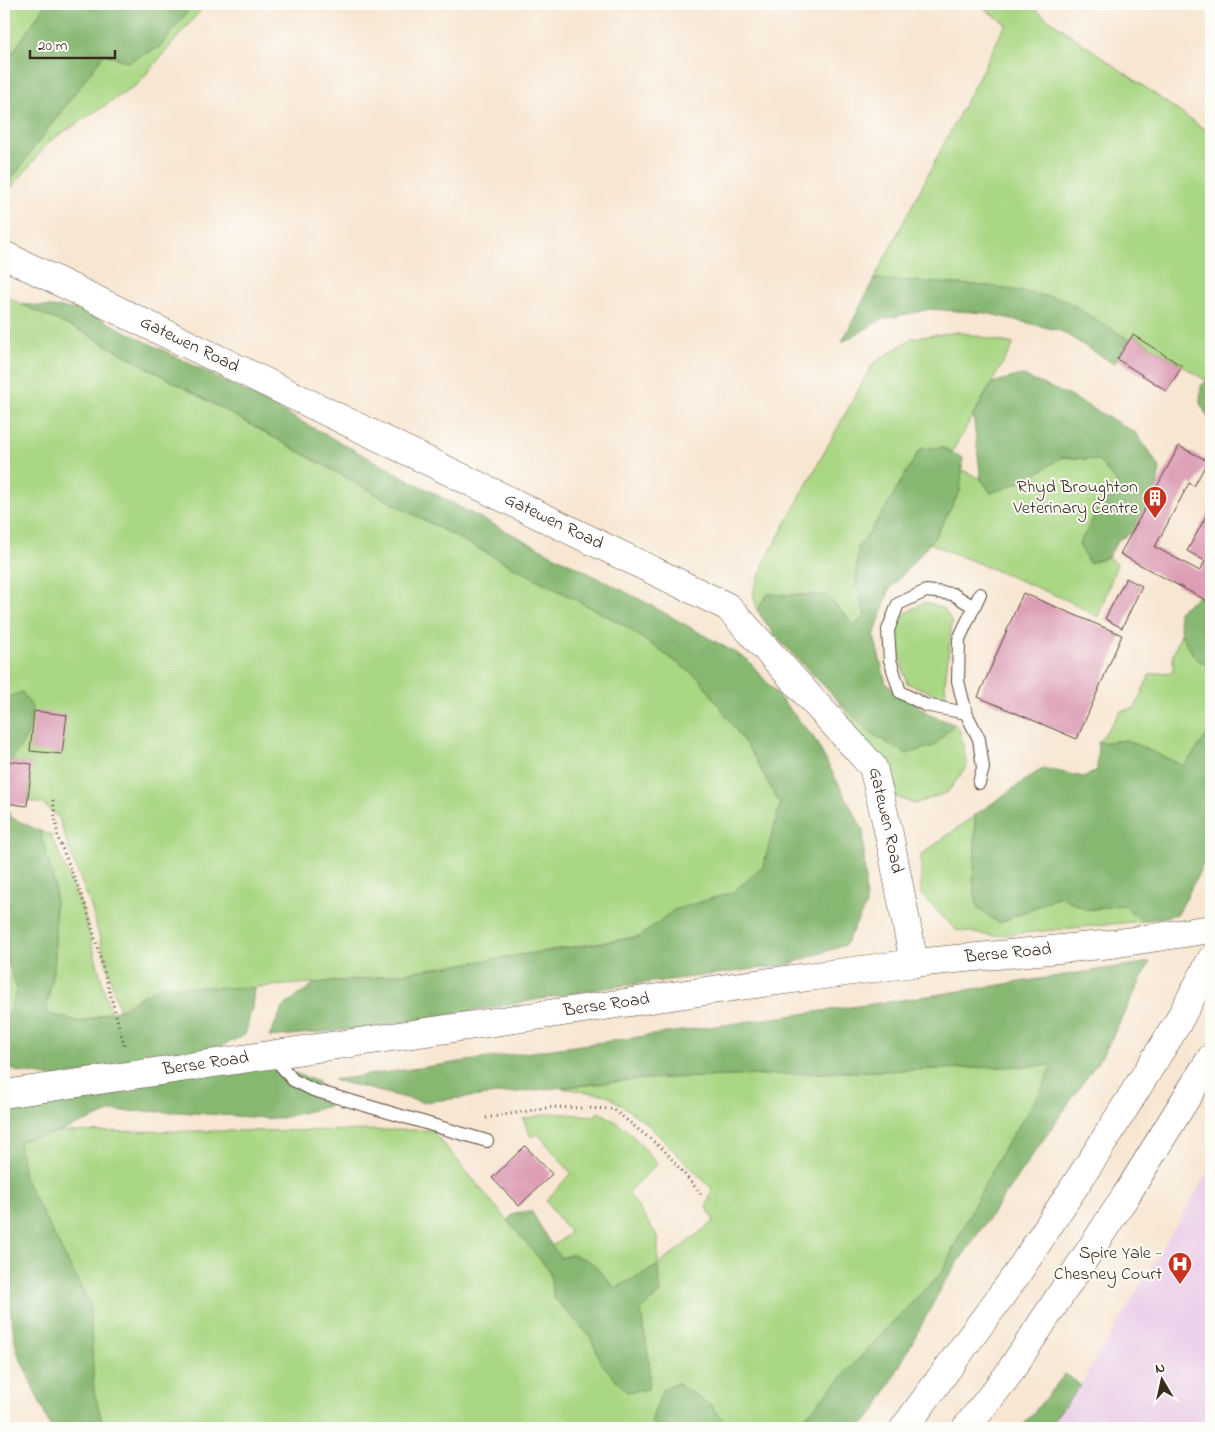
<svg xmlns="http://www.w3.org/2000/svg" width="1215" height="1432" viewBox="0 0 1215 1432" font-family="'Indie Flower',sans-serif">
<rect width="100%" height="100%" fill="#fdfcf7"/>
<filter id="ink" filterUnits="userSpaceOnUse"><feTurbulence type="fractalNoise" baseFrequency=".02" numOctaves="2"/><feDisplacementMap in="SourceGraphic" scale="10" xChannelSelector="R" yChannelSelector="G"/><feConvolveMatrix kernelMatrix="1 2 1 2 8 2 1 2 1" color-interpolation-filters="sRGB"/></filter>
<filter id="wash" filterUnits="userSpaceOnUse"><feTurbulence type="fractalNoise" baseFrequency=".0096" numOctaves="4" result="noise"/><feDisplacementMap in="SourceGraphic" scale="20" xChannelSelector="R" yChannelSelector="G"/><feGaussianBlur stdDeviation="1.12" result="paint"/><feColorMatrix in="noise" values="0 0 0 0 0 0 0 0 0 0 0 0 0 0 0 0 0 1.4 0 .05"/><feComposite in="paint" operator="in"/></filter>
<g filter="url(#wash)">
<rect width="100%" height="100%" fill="#f7e6d1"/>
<path fill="#ecd1ea" d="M 1211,1167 L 1211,1428 L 1047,1428 L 1081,1385 Z"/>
<path fill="#aad784" stroke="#728051" d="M 4,4 L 46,4 L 4,65 Z
M 193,4 L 206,4 L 138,84 L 50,141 L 4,197 L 4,191 L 27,157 L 104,54 L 128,62 L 161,46 Z
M 978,4 L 1027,4 L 1211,134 L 1211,376 L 1207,381 L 1133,335 L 1129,340 L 1063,299 L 989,286 L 874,279 L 1006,24 Z
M 4,296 L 85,333 L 403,509 L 700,665 L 794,795 L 754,919 L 364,979 L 141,996 L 119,1009 L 91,906 L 70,852 L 59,818 L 43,804 L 28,801 L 31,764 L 9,761 L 4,750 Z
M 959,332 L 1014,344 L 952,452 L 941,447 L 883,512 L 858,548 L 856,582 L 865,616 L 854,626 L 826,595 L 784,595 L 768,594 L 757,610 L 753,592 L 765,561 L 872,365 L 912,338 Z
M 1062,457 L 1098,460 L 1119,484 L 1099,508 L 1079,544 L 1089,563 L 1108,557 L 1117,564 L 1098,617 L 1067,600 L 929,543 L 935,537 L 960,491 L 962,470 L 981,479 L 991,493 L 1028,479 Z
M 924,602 L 944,609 L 952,622 L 945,683 L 946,699 L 907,683 L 894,639 L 903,615 Z
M 1181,634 L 1195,658 L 1211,667 L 1211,730 L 1184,766 L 1126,740 L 1098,743 L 1121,711 L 1135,708 L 1150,674 L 1173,672 L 1173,654 Z
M 835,696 L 868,731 L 934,746 L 954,724 L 960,731 L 967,766 L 948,792 L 914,804 L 885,792 L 869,747 Z
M 975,815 L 975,855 L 973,882 L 978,908 L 999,923 L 1060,896 L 1087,910 L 1122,905 L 1143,921 L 993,936 L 956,930 L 921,895 L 921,855 Z
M 40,831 L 51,835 L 83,910 L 110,1012 L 80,1022 L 46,1013 L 55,959 L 55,887 Z
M 4,949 L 38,1053 L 4,1060 Z
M 1105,1051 L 837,1428 L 79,1428 L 4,1132 L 432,1130 L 608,1341 L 657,1266 L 615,1289 L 591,1262 L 561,1258 L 552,1246 L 570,1233 L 546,1201 L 571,1173 L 538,1134 L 531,1137 L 523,1119 L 552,1113 L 595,1116 L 598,1112 C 624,1123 639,1142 657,1164 L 628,1192 L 658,1237 L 658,1265 L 714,1221 L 707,1207 L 712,1189 L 646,1123 L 607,1095 L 561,1088 L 641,1079 L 1060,1065 Z"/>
<path fill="#87b872" stroke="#617148" d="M 46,4 L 193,4 L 161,46 L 128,62 L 104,54 L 27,157 L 4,191 L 4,65 Z
M 874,279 L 989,286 L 1063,299 L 1129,340 L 1114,364 L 1061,331 L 986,313 L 929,309 L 881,320 L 842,342 Z
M 20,304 L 83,310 L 252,395 L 467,511 L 645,602 L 748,660 L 814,738 L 863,830 L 866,905 L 845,945 L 787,965 L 605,988 L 377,1027 L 269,1037 L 283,1007 L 315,983 L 364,979 L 639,937 L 674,910 L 733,892 L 763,867 L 780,805 L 752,753 L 700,679 L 622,624 L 403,509 L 85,333 Z
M 1021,375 L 1072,397 L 1136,433 L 1160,468 L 1157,486 L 1133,532 L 1118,540 L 1108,557 L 1089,563 L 1079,544 L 1099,508 L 1118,484 L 1098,460 L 1062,457 L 1028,479 L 991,493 L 981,479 L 973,416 L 992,383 Z
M 1211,376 L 1211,419 L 1209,419 L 1200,403 L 1201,386 Z
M 941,447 L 963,458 L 960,491 L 935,537 L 889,590 L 874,636 L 886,684 L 932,716 L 954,724 L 934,746 L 906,754 L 868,731 L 775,636 L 757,610 L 768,594 L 784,595 L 826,595 L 855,626 L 865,616 L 856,582 L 858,548 L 883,512 L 920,449 Z
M 1198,596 L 1211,603 L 1211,667 L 1195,658 L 1181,634 L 1178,611 Z
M 22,692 L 32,707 L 27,736 L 12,760 L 9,762 L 5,799 L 10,817 L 40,831 L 55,887 L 55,959 L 46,1013 L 81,1022 L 124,1008 L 159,986 L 254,988 L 252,1008 L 245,1035 L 210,1051 L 55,1077 L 15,1071 L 4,1062 L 4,1025 L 17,990 L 4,949 L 4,702 L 8,697 Z
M 1211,730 L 1211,849 L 1178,914 L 1143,921 L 1122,905 L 1087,910 L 1060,896 L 999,923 L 978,909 L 973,882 L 975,855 L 975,815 L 1043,768 L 1083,777 L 1097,771 L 1098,743 L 1126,740 L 1184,766 Z
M 1150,962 L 1105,1051 L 945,1281 L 876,1410 L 860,1428 L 795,1428 L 886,1329 L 942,1272 L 973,1207 L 1004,1148 L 1040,1093 L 1052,1065 L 641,1079 L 422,1102 L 333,1080 L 908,999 Z
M 268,1063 L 318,1082 L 329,1106 L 277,1119 L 180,1112 L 112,1111 L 59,1132 L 19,1141 L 24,1178 L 90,1304 L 94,1391 L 104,1428 L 51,1428 L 17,1351 L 4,1273 L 4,1100 Z
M 521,1212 L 532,1212 L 552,1246 L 561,1258 L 572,1254 L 591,1262 L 615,1288 L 658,1266 L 660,1293 L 641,1311 L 650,1368 L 648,1389 L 627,1392 L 601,1363 L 590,1336 L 554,1298 L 549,1270 L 508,1221 L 512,1215 Z
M 1065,1374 L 1081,1385 L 1047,1428 L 1021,1428 Z
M 677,1383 L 713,1407 L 729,1428 L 655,1428 L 651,1422 L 662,1390 Z"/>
<g id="blocks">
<path fill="#dc9db5" d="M 1133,335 L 1182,366 L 1167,391 L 1117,359 Z
M 1179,446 L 1208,461 L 1194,486 L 1189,483 L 1155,547 L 1200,571 L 1205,561 L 1187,551 L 1211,507 L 1211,603 L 1120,554 Z
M 1126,578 L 1142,586 L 1122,628 L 1105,619 Z
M 1023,593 L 1122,635 L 1077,739 L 978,697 Z
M 34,711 L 67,715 L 62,754 L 30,751 Z
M 9,761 L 32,764 L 27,806 L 6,803 L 5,799 Z
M 525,1146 L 552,1174 L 519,1206 L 492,1178 Z"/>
</g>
</g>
<g filter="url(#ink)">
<use href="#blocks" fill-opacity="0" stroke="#574639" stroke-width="1"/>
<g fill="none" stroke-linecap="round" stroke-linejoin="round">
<defs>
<path id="lane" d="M 966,713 L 925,705 L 900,692 L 890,660 L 888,630 L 898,604 L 926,591 L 953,594 L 974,607
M 979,783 L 983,768 L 979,739 L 966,713 L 958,681 L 959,639 L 980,594
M 272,1055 L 293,1080 L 313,1090 L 487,1141"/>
<g id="secondary">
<path id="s1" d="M 4,255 L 728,607 L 873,767 L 889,834 L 914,963"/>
<path id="s2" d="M 4,1094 L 733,987 L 914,963 L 1112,944 L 1211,929"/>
</g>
<path id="highway" d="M 904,1428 L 1017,1274 L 1097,1152 L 1177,1024 L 1211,960
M 966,1428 L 1007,1376 L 1125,1197 L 1211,1058"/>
</defs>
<use href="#lane" stroke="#574639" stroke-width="14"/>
<use href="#secondary" stroke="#574639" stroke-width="29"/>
<use href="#highway" stroke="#574639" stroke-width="29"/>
<path stroke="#574639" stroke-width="3" stroke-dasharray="1 4" stroke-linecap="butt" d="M 53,800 L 58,838 L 87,909 L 125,1048
M 486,1118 L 552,1107 L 613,1109 L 664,1150 L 701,1194"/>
<use href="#lane" stroke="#fff" stroke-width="12"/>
<use href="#secondary" stroke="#fff" stroke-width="28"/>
<use href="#highway" stroke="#fff" stroke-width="28"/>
</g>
</g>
<defs>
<symbol id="building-pin" viewBox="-11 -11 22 30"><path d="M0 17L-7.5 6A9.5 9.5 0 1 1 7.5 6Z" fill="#c8321e" stroke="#fdfcf7"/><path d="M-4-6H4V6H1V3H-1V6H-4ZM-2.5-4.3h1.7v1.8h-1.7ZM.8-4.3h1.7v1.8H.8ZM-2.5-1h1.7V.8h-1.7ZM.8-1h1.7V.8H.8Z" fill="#fff"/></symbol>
<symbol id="hospital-pin" viewBox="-11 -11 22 30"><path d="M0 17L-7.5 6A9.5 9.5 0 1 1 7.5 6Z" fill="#c8321e" stroke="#fdfcf7"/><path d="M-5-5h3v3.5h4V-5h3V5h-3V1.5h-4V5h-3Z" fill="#fff"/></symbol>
</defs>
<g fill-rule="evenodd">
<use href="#building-pin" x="1141" y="484" width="28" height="38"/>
<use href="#hospital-pin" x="1166" y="1250" width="28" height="38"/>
</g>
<g text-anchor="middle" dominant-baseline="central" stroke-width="4" stroke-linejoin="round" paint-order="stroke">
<g font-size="18" fill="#3b2a1e" stroke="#fdfcf7">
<text stroke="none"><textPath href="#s1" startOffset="206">Gatewen Road</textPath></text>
<text stroke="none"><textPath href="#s1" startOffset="611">Gatewen Road</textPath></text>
<text stroke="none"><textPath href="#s1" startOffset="1076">Gatewen Road</textPath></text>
<text stroke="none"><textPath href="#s2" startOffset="1014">Berse Road</textPath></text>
<text stroke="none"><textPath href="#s2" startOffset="609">Berse Road</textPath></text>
<text stroke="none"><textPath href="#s2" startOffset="204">Berse Road</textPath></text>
</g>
<g font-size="18" fill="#3b2a1e" stroke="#fdfcf7" text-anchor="end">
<text x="1138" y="488">Rhyd Broughton<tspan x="1138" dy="21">Veterinary Centre</tspan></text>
<text x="1162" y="1254">Spire Yale -<tspan x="1162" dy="21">Chesney Court</tspan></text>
</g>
</g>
<rect width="1215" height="1432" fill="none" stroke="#fdfcf7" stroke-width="20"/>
<g transform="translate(1162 1380) rotate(351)" stroke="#fdfcf7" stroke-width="4" paint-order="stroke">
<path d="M0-4L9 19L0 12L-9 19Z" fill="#3b2a1e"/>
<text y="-8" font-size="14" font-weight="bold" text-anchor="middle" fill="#3b2a1e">N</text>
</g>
<path d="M30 50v8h85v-8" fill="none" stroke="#3b2a1e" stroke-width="2.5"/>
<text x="38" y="50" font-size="15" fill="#3b2a1e" stroke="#fdfcf7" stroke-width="4" paint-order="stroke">20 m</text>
</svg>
